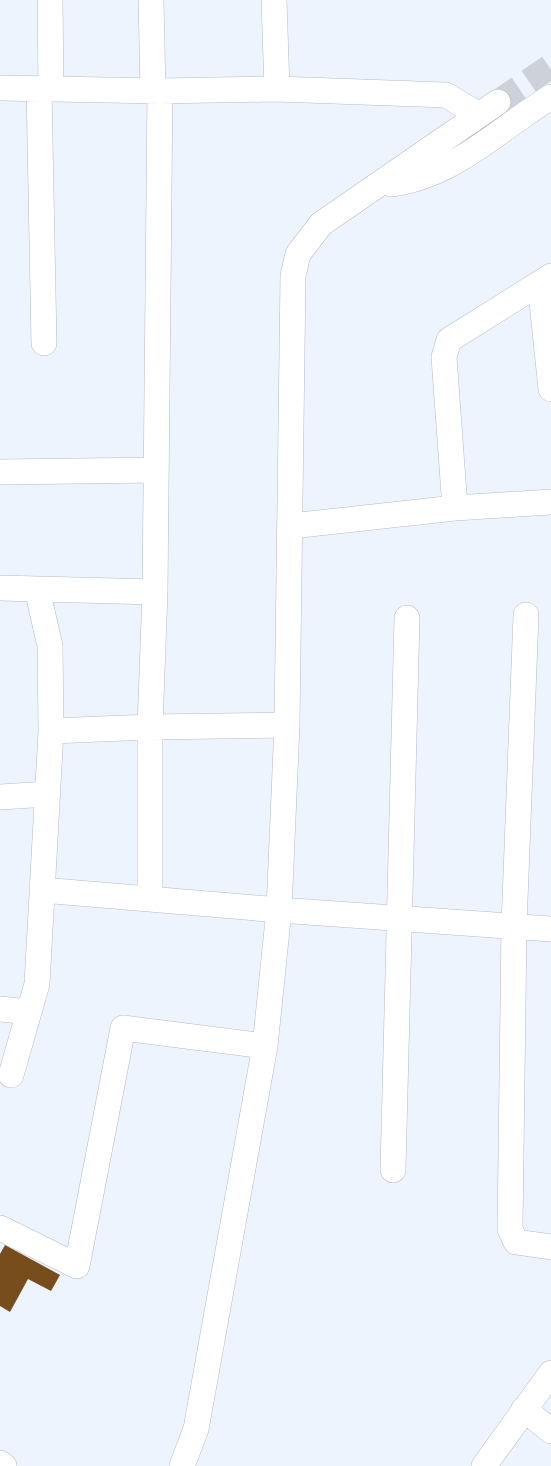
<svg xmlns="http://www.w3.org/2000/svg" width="551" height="1466" viewBox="0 0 551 1466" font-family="'Archivo Narrow',sans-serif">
<rect width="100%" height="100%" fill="#eef4fd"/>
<path fill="#784d1c" d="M 5,1245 L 60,1275 L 51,1291 L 28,1279 L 10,1312 L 0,1306 L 0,1254 Z"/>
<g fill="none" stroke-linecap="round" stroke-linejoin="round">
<path stroke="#cdd2da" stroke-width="25" stroke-dasharray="25 12" stroke-linecap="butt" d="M 498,102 L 551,66"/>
<defs>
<path id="minor" d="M 50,0 L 51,89
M 151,0 L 153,90
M 274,0 L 277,89
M 0,88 L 160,91 L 277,89 L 446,95 L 479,115
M 39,89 L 44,343
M 391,184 C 453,177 500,128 551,97
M 540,283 L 551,389
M 0,472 L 156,470
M 455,508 L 444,357 L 449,340 L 551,276
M 291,526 L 455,508 L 551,502
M 0,588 L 155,592
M 37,589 L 50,646 L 51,731
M 526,615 L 514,926 L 510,1229 L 516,1242 L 551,1247
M 0,797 L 48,794
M 42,890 L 279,910 L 551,929
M 150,898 L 150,727 L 287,725
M 0,1009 L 29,1012
M 11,1075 L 37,984 L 51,731 L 150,727 L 155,592 L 160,91
M 393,1170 L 407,618
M 0,1228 L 77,1266 L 123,1028 L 265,1046
M 524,1409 L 551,1431
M 0,1463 L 4,1466
M 182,1466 L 196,1429 L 265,1046 L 279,910 L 287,725 L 293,276 L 298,254 L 321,224 L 498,102
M 484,1466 L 551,1373"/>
</defs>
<use href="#minor" stroke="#b6bbc4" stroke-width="26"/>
<use href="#minor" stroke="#fff" stroke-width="25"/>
</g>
</svg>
